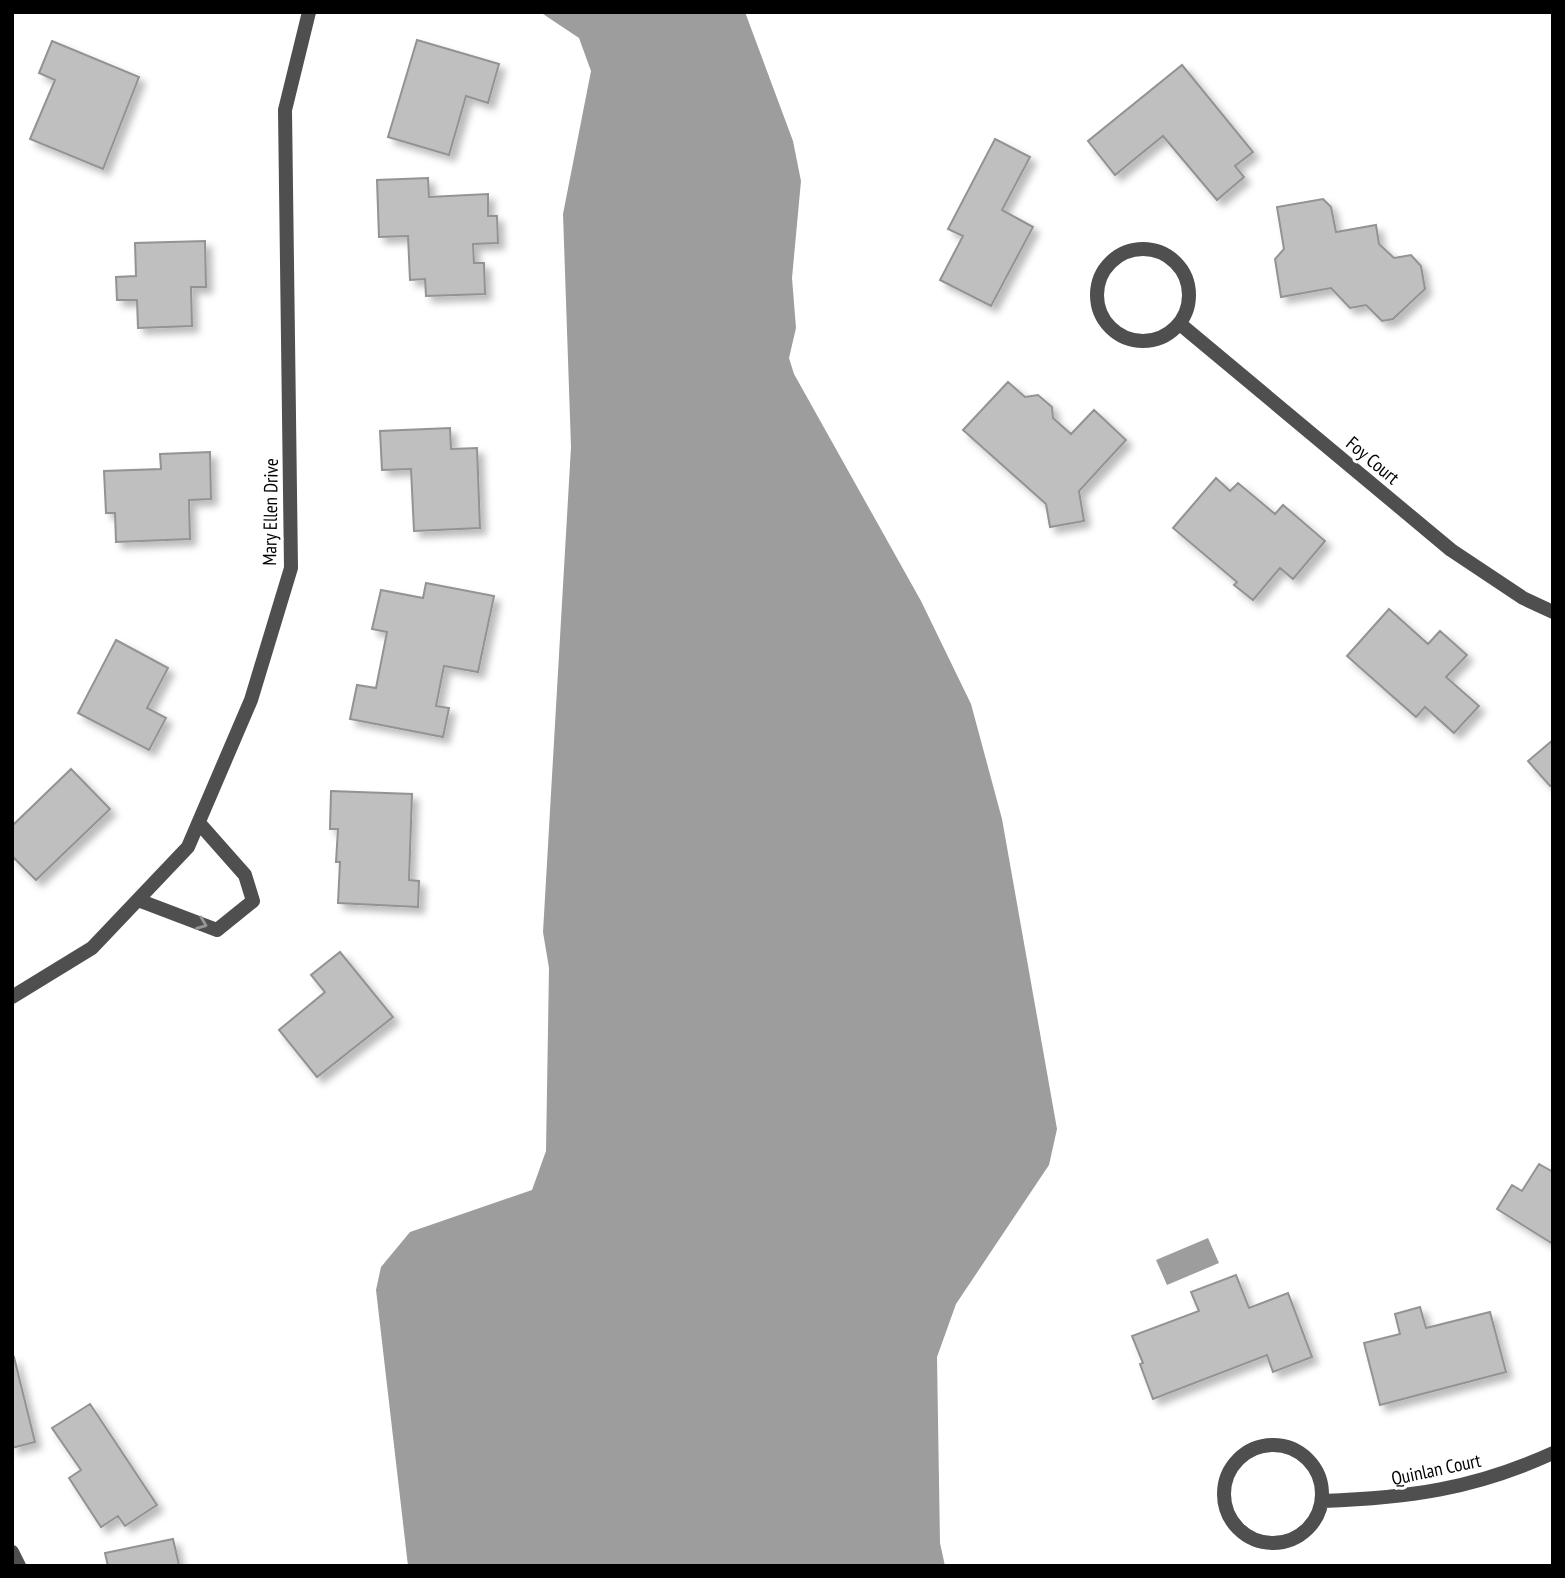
<svg xmlns="http://www.w3.org/2000/svg" width="1565" height="1578" viewBox="0 0 1565 1578" font-family="'PT Sans Narrow',sans-serif">
<defs>
<filter id="shadow"><feDropShadow dx="6" dy="6" stdDeviation="3.5" flood-color="#0004"/></filter>
</defs>
<rect width="100%" height="100%" fill="#fff"/>
<path fill="#9d9d9d" d="M 540,12 L 745,12 L 793,141 L 801,181 L 792,278 L 796,328 L 789,358 L 794,374 L 921,601 L 971,704 L 1002,819 L 1057,1129 L 1049,1165 L 956,1304 L 937,1357 L 940,1543 L 945,1566 L 408,1566 L 376,1290 L 381,1267 L 410,1232 L 532,1190 L 546,1151 L 549,968 L 543,932 L 571,447 L 563,214 L 591,71 L 579,38 Z
M 1208,1238 L 1219,1263 L 1167,1285 L 1156,1260 Z"/>
<path fill="#bfbfbf" stroke="#939393" stroke-width="2" filter="url(#shadow)" d="M 417,40 L 499,64 L 488,103 L 466,96 L 449,155 L 388,137 Z
M 52,41 L 139,77 L 103,169 L 30,139 L 55,80 L 39,73 Z
M 1182,65 L 1253,152 L 1235,166 L 1244,177 L 1217,200 L 1163,136 L 1115,175 L 1088,141 Z
M 995,139 L 1030,157 L 1002,210 L 1033,227 L 991,306 L 940,280 L 963,236 L 948,229 Z
M 428,178 L 429,197 L 488,194 L 488,216 L 497,216 L 498,243 L 473,244 L 474,263 L 484,263 L 485,294 L 426,296 L 425,279 L 410,280 L 408,236 L 379,237 L 377,180 Z
M 1323,199 L 1331,207 L 1336,232 L 1376,225 L 1379,244 L 1394,258 L 1411,255 L 1421,266 L 1425,289 L 1393,319 L 1382,321 L 1366,305 L 1350,308 L 1331,288 L 1281,297 L 1275,259 L 1284,249 L 1277,207 Z
M 205,241 L 206,287 L 191,287 L 192,326 L 138,328 L 137,300 L 117,300 L 116,277 L 136,276 L 135,243 Z
M 1008,382 L 1025,397 L 1038,395 L 1052,407 L 1053,418 L 1071,434 L 1094,410 L 1126,440 L 1079,491 L 1084,521 L 1050,527 L 1046,504 L 963,430 Z
M 450,428 L 451,449 L 477,448 L 480,528 L 414,531 L 411,469 L 382,470 L 380,431 Z
M 210,452 L 211,499 L 189,500 L 190,539 L 116,542 L 115,513 L 106,513 L 104,471 L 161,469 L 160,454 Z
M 1216,478 L 1230,491 L 1238,483 L 1275,514 L 1283,505 L 1325,541 L 1293,579 L 1280,568 L 1253,600 L 1234,585 L 1237,582 L 1173,528 Z
M 426,583 L 494,596 L 478,672 L 444,666 L 436,706 L 449,708 L 443,737 L 350,719 L 357,685 L 376,688 L 387,632 L 372,629 L 381,590 L 423,598 Z
M 1389,609 L 1428,644 L 1440,631 L 1467,655 L 1446,677 L 1479,706 L 1454,733 L 1425,707 L 1416,717 L 1347,656 Z
M 116,640 L 168,668 L 147,708 L 166,718 L 149,750 L 78,713 Z
M 1553,740 L 1553,784 L 1550,786 L 1528,761 Z
M 71,769 L 110,809 L 36,880 L 12,856 L 12,826 Z
M 331,791 L 412,794 L 409,880 L 419,881 L 418,907 L 338,903 L 340,862 L 336,862 L 338,829 L 330,829 Z
M 340,952 L 393,1017 L 317,1077 L 279,1030 L 325,992 L 311,975 Z
M 1539,1164 L 1553,1172 L 1553,1244 L 1497,1209 L 1512,1185 L 1522,1191 Z
M 1236,1275 L 1249,1308 L 1288,1293 L 1312,1357 L 1273,1372 L 1267,1355 L 1153,1399 L 1140,1364 L 1143,1363 L 1132,1336 L 1199,1311 L 1191,1292 Z
M 1420,1307 L 1426,1328 L 1490,1312 L 1506,1372 L 1380,1405 L 1364,1343 L 1400,1334 L 1395,1314 Z
M 14,1357 L 35,1442 L 12,1448 L 12,1358 Z
M 90,1404 L 157,1505 L 125,1526 L 118,1516 L 101,1527 L 69,1478 L 81,1470 L 52,1428 Z
M 173,1539 L 179,1565 L 108,1566 L 105,1553 Z"/>
<g fill="none" stroke-linecap="round" stroke-linejoin="round">
<path stroke="#4f4f4f" stroke-width="14" d="M1097 295a46 46 0 1 1 92 0a46 46 0 1 1-92 0Z
M 1180,324 L 1451,550 L 1523,598 L 1553,612
M 138,900 L 217,930 L 253,901 L 245,875 L 199,823
M 12,997 L 92,948 L 188,847 L 251,700 L 291,568 L 285,110 L 309,12
M1224 1494a49 49 0 1 1 98 0a49 49 0 1 1-98 0Z
M 1323,1501 C 1408,1498 1474,1489 1553,1453
M 12,1552 L 19,1566"/>
</g>
<defs><path id="oneway-chevron" d="M-2-3.5L2.5 0L-2 3.5" fill="none" stroke-width="1.6" stroke-linecap="round" stroke-linejoin="round" transform="scale(1.75)"/></defs>
<use stroke="#959595" href="#oneway-chevron" transform="translate(202 924) rotate(21)"/>
<g text-anchor="middle" dominant-baseline="central" stroke-width="6" stroke-linejoin="round" paint-order="stroke">
<g font-size="19" fill="#000" stroke="#fff">
<text transform="translate(1373 460) rotate(40)">Foy Court</text>
<text transform="translate(270 512) rotate(-89)">Mary Ellen Drive</text>
<text transform="translate(1436 1469) rotate(-12)">Quinlan Court</text>
</g>
</g>
<rect width="1565" height="1578" fill="none" stroke="#000000" stroke-width="28"/>
</svg>
